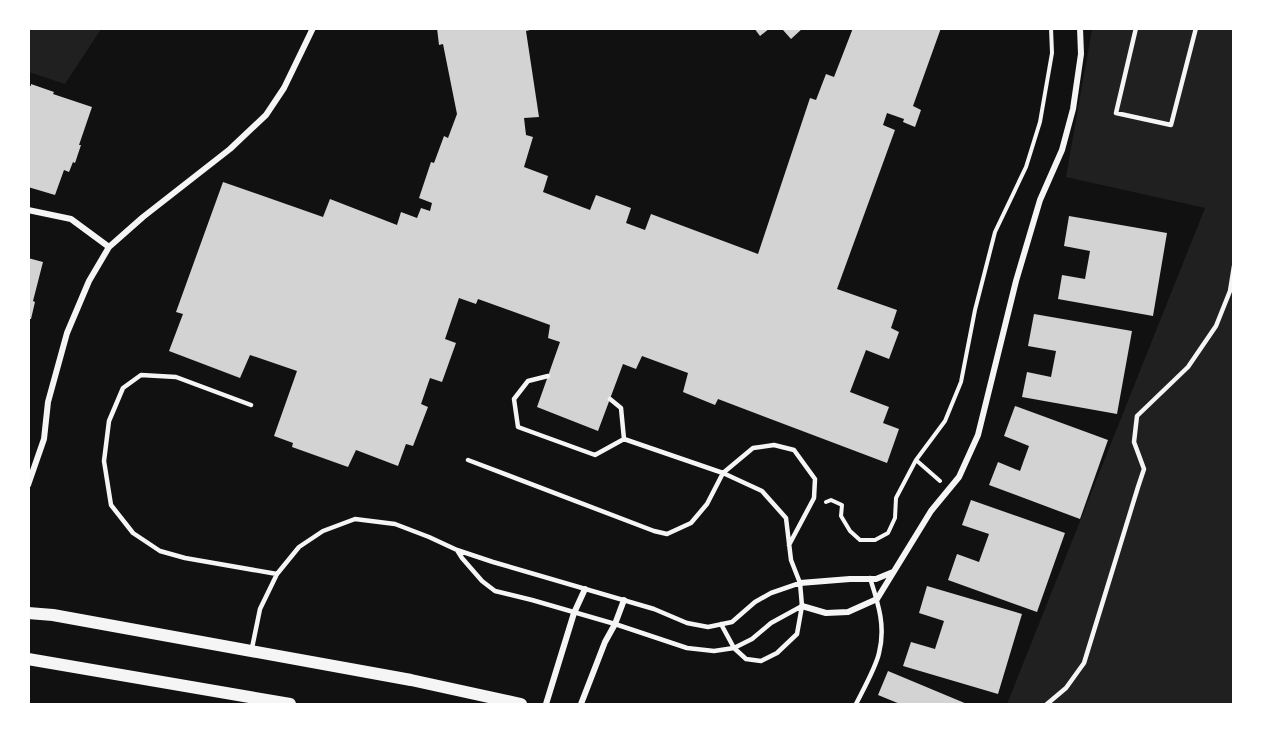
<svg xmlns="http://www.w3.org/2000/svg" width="1262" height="733" viewBox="0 0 1262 733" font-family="'Open Sans',sans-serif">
<rect width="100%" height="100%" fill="#111"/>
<path fill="#202020" d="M 29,28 L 101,28 L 101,29 L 65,84 L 29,72 Z
M 1092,29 L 1233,29 L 1233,704 L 1007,704 L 1205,208 L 1066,177 Z"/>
<path fill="#d3d3d3" d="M 437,28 L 530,28 L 530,30 L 526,31 L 539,117 L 524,118 L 526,135 L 533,137 L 524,167 L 548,176 L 543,192 L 590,210 L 596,195 L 631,208 L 626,223 L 645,230 L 651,214 L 758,254 L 810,98 L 816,100 L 826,74 L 834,77 L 853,28 L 941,28 L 913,106 L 921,110 L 915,127 L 903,122 L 904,119 L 887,113 L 883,125 L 895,130 L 837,289 L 897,310 L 891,328 L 899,332 L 889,359 L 866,350 L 850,392 L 889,407 L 883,423 L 899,429 L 887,463 L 718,399 L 715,405 L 683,392 L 688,373 L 642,356 L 636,369 L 623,364 L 598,431 L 537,407 L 560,342 L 548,338 L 550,325 L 478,299 L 476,304 L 459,298 L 445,339 L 456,343 L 442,382 L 430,378 L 421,404 L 428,407 L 413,446 L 406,444 L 398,466 L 356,450 L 348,467 L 292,447 L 293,443 L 274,436 L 297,371 L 250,355 L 240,378 L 169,351 L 183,314 L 176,312 L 223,182 L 323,217 L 330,199 L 397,225 L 401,212 L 417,218 L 421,208 L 430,211 L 432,203 L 419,198 L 431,162 L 434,163 L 444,136 L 448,138 L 457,114 L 443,44 L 439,45 Z
M 754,28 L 770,28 L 760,36 Z
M 785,28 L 803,28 L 791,39 L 783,30 Z
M 31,84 L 54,92 L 53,94 L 92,107 L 79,145 L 81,145 L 75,163 L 73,162 L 69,172 L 64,170 L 55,195 L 28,187 L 28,85 L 31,86 Z
M 1069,216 L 1167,233 L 1153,316 L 1058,299 L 1062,275 L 1085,279 L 1090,251 L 1064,246 Z
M 28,258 L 43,262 L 33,301 L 35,302 L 31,319 L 28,319 Z
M 1034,314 L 1132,331 L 1117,414 L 1022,397 L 1027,372 L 1051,377 L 1056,351 L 1028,346 Z
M 1015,406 L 1108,440 L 1080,519 L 989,485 L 998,462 L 1020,471 L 1029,446 L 1004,436 Z
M 971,500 L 1065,533 L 1037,612 L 948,580 L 957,554 L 979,562 L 989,534 L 962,525 Z
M 927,586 L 1022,614 L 998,694 L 903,666 L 911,642 L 935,649 L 944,621 L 919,613 Z
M 888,671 L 967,704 L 900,704 L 878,695 Z"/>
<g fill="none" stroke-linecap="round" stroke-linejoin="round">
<path stroke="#f5f5f5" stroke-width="4" d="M 916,460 L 940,481
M 826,502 L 831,500 L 842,505 L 841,516 L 850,531 L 860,540 L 875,540 L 888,533 L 895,518 L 896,498 L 916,460 L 945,421 L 961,382 L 975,310 L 995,232 L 1026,167 L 1040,122 L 1052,53 L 1051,28"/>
<path stroke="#f5f5f5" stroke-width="4.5" d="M 1136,28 L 1116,113 L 1171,125 L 1196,28
M 548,376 L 528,381 L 514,399 L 518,427 L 595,455 L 624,439 L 723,473 L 762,491 L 786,518 L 791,560 L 800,583 L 802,606 L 797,634 L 777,653 L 761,661 L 746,659 L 734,648 L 721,624
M 610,399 L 621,408 L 624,439
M 251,405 L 176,377 L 141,375 L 123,388 L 109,421 L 104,461 L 111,505 L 133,533 L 160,551 L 185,558 L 277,574
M 468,460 L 654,531 L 667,534 L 691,523 L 707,504 L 723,473 L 753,448 L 774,445 L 794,450 L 815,479 L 814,498 L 789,545
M 457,550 L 462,558 L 482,581 L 495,591 L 532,600 L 615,624 L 687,648 L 714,651 L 734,648 L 752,639 L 771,623 L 802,606
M 252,648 L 260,609 L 277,574 L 299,547 L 323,531 L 355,519 L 395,524 L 429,537 L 457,550 L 493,562 L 654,609 L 687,623 L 708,627 L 732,622 L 755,602 L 771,593 L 800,583
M 856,704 C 863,690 876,667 879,653 C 886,626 878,603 870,578
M 1047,704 L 1066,688 L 1084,663 L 1138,487 L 1144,469 L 1134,442 L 1137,416 L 1188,367 L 1216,326 L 1230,291 L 1234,266"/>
<path stroke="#f5f5f5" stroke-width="6" d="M 28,210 L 71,219 L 109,247
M 28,485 L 44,439 L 48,402 L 67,333 L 89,281 L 109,247 L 143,217 L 230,149 L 266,115 L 284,88 L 313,28
M 800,583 L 850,579 L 876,579 L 893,572
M 802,606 L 826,613 L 848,612 L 877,599 L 931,511 L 959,477 L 978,435 L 1016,281 L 1040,200 L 1062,150 L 1073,109 L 1081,54 L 1080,28
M 546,704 L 574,613 L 585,589
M 581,704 L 605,642 L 615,624 L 624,600"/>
<path stroke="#f5f5f5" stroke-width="12" d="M 28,613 L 53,615 L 411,680 L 521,704
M 28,659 L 290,704"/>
</g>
<rect width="1262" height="733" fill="none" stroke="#ffffff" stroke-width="60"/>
</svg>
